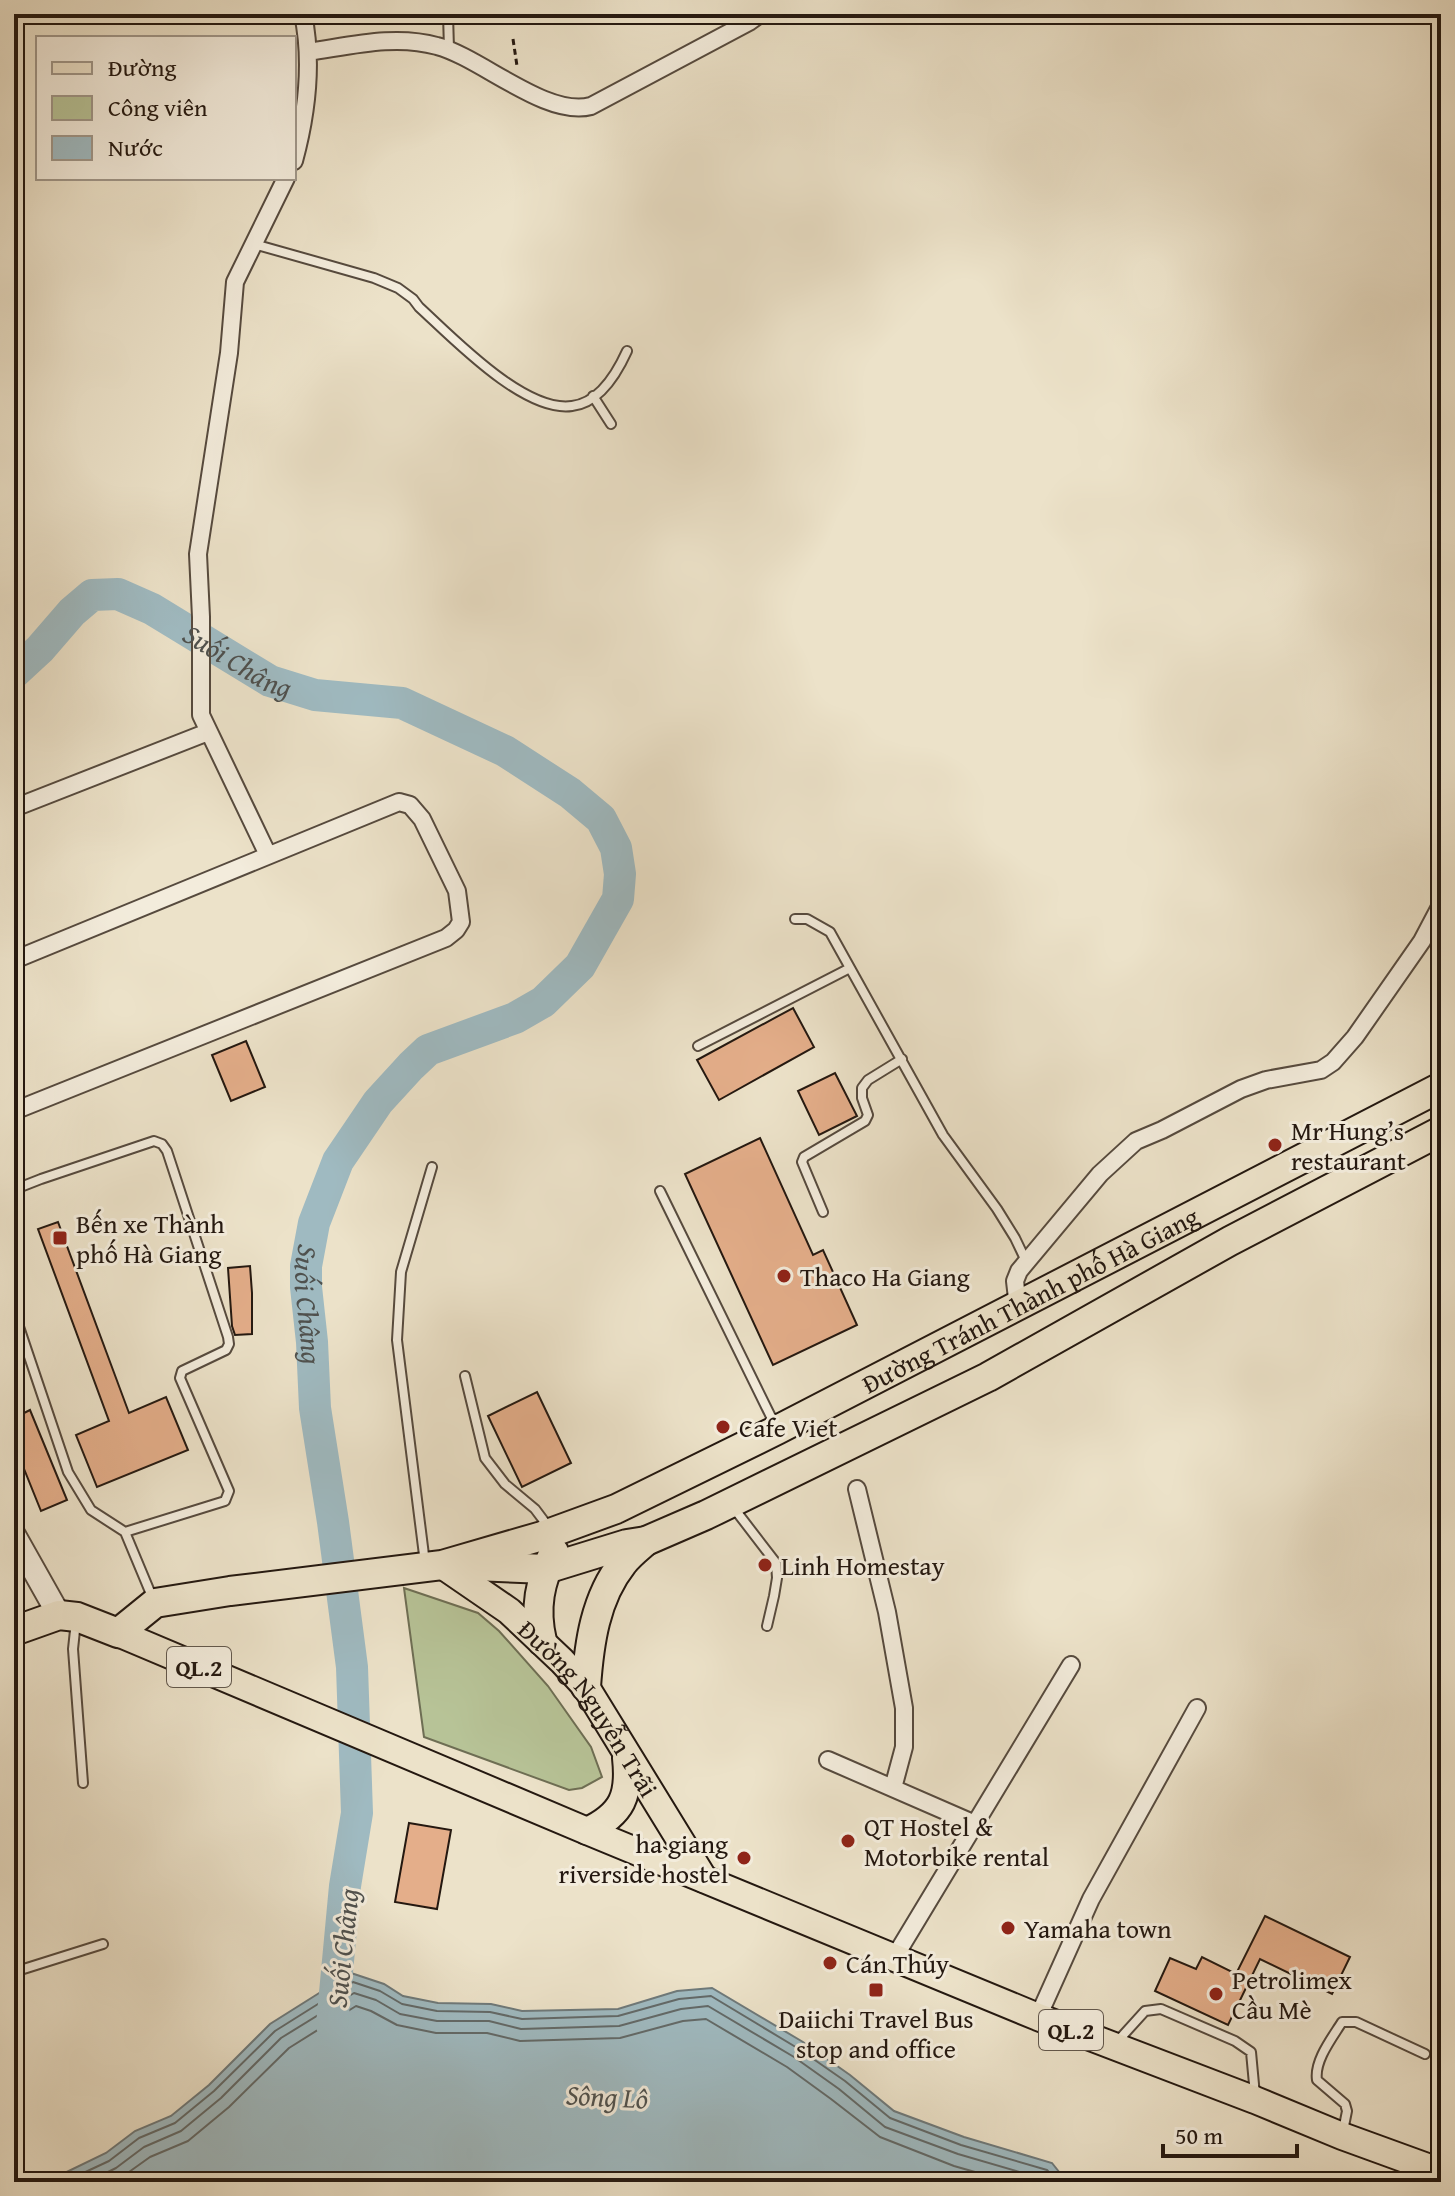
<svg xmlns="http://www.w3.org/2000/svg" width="1455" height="2196" viewBox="0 0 1455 2196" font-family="'Gentium Book Plus',serif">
<rect width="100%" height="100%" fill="#ece2c9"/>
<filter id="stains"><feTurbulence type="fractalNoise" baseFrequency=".0025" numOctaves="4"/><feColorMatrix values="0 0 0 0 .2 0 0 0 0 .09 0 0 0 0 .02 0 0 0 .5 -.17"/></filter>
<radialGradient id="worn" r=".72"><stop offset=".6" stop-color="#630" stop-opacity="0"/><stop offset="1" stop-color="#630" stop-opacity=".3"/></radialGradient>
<path fill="#b7c397" stroke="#6e6e54" stroke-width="2" d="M 404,1588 L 478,1613 L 499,1631 L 548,1686 L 591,1747 L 602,1777 L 582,1788 L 569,1790 L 424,1737 Z"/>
<path fill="#9fbac1" stroke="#6e797a" stroke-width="2" d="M 351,1973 L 384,1984 L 403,1996 L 438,2003 L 491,2004 L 522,2011 L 618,2009 L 677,1991 L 712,1988 L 803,2042 L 850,2075 L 894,2111 L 964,2137 L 1052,2163 L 1067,2182 L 46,2182 L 106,2153 L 135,2131 L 171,2116 L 209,2085 L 270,2024 Z"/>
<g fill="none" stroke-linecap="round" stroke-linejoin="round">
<path stroke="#626968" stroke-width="2" d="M 64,2182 L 109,2161 L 139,2138 L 175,2123 L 214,2091 L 275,2031 L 353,1982 L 380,1991 L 402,2004 L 437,2011 L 490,2012 L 522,2019 L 618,2016 L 679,1999 L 711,1996 L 799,2049 L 845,2081 L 890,2118 L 961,2145 L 1047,2170 L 1057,2182
M 88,2182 L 116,2168 L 144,2147 L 181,2131 L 221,2098 L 281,2038 L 354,1993 L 376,2000 L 400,2014 L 437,2021 L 489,2021 L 521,2029 L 619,2026 L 681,2009 L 708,2006 L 794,2057 L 839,2089 L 885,2127 L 958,2154 L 1040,2178 L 1044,2182
M 115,2182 L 150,2157 L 188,2141 L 229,2107 L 289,2048 L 356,2006 L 371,2011 L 397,2025 L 436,2033 L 487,2033 L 520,2041 L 620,2038 L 683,2021 L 706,2019 L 787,2067 L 831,2099 L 880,2137 L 954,2166 L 1010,2182"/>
<path stroke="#9fbac1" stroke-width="32" id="s1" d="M 14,673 L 40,649 L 72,612 L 92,595 L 118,594 L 152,609 L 270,681 L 315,695 L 402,703 L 505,751 L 570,793 L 601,819 L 616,848 L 620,874 L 618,899 L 580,966 L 543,1002 L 515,1018 L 428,1050 L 411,1066 L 378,1102 L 338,1161 L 314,1223 L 306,1266 L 306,1287 L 312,1342 L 315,1408 L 333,1522 L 352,1667 L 357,1813 L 345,1886 L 332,2025"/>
</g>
<path fill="#e4ae8a" stroke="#241810" stroke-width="2" d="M 793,1008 L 814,1047 L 719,1100 L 697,1060 Z
M 246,1041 L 265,1087 L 231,1101 L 212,1055 Z
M 835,1073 L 857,1116 L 819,1135 L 798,1091 Z
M 760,1138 L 813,1255 L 823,1250 L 857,1325 L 773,1365 L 685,1174 Z
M 58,1222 L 129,1413 L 166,1397 L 188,1450 L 97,1487 L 76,1435 L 109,1421 L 38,1229 Z
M 250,1266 L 252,1293 L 252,1334 L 235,1335 L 232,1326 L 228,1268 Z
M 537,1392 L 571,1463 L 522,1487 L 488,1416 Z
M 30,1410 L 67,1500 L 41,1511 L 14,1444 L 14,1418 Z
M 409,1823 L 451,1830 L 437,1909 L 395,1902 Z
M 1265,1916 L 1350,1957 L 1332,1994 L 1260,1959 L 1228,2025 L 1155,1991 L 1170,1958 L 1196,1969 L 1202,1957 L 1236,1974 Z"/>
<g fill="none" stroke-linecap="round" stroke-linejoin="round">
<defs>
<path id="service" d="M 448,14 L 449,49
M 254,244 L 374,278 L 398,288 L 413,299 L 419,307 C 452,337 524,413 572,406 C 599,403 617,373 627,351
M 593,396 L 611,424
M 795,919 L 807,919 L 830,932 L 943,1135 L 997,1209 L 1015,1238 L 1026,1261
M 698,1046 L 850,968
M 660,1191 L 776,1427
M 14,1192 L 18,1188 L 41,1179 L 154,1141 L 162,1144 L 167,1151 L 228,1337 L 229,1344 L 226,1350 L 182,1371 L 180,1378 L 229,1491 L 225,1501 L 125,1532
M 823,1212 L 802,1162 L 804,1157 L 865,1121 L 868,1115 L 862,1098 L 862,1088 L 868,1080 L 902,1059
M 14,1312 L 68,1472 L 91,1510 L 125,1532 L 153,1599
M 465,1376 L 485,1458 L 505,1484 L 535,1509 L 550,1529
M 733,1507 L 776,1563 L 777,1578 L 774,1596 L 767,1626
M 425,1563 L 397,1340 L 401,1272 L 432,1167
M 76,1621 L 73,1649 L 83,1783
M 14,1972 L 103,1944
M 1116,2043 L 1145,2011 L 1161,2009 L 1235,2041 L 1251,2052 L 1255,2095
M 1343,2131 L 1347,2111 L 1345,2104 L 1317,2080 C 1314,2061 1332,2038 1342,2022 L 1356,2022 L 1425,2054"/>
<path id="minor" d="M 308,52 C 350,46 395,34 437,46 C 480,57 546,118 591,106 L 749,22 L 760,14
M 294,161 C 307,113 313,63 303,14
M 14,808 L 208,732
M 268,855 L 201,715 L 201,617 L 198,554 L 229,353 L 235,282 L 286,178
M 14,960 L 399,802 L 410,805 L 422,819 L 457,891 L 461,922 L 456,930 L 446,938 L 14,1111
M 1018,1307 L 1015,1281 L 1019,1271 L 1100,1174 L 1136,1141 L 1162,1130 L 1241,1089 L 1266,1080 L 1321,1070 L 1333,1062 L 1355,1037 L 1422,941 L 1441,905
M 857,1489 L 887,1612 L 904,1708 L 904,1747 L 893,1788
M 828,1760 L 975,1824
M 894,1958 L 1071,1665
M 1038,2017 L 1091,1899 L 1197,1708"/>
<path id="tertiary" d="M 14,1535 L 59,1615"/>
<g id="primary">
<path id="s2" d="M 442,1565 L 509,1611 L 562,1661 L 586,1687 L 704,1879"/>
<path d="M 118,1633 L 587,1831 L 1038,2017 L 1255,2100 L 1342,2136 L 1441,2172"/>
<path d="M 587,1831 C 623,1814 630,1795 626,1758"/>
</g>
<g id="trunk">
<path d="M 474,1566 L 546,1569 L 627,1544 L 646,1541 L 706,1515 L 988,1377 L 1230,1241 L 1441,1131"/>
<path id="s3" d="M 14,1631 L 59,1615 L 77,1617 L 118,1633 L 155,1603 L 230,1591 L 442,1565 L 542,1536 L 616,1509 L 777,1430 L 1441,1087"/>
<path d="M 542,1641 C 534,1607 540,1582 554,1552"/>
<path d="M 586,1687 C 589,1644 595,1598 623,1563 C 629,1555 638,1548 646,1541"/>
</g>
</defs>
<use href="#service" stroke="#564a3e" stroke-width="12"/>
<use href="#minor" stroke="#564a3e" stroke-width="20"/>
<use href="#tertiary" stroke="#564a3e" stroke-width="26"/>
<use href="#primary" stroke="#241810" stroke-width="30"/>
<use href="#trunk" stroke="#241810" stroke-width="32"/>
<path stroke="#241810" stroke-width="3" stroke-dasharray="6 4" stroke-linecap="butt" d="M 513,39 L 517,66"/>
<use href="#service" stroke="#f3ecdc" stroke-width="8"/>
<use href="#minor" stroke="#f3ecdc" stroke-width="16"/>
<use href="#tertiary" stroke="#f3ecdc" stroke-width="22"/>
<use href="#primary" stroke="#ece2c9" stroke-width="26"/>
<use href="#trunk" stroke="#ece2c9" stroke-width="28"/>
</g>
<g fill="#8f2418" stroke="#f3ecdc" stroke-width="3">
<circle cx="1275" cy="1145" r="8"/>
<rect x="52" y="1230" width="16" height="16" rx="4"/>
<circle cx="784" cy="1276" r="8"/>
<circle cx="723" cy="1427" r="8"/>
<circle cx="765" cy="1565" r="8"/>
<circle cx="848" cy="1841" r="8"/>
<circle cx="744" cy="1858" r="8"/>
<circle cx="1008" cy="1928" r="8"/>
<circle cx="830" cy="1963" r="8"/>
<rect x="868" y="1982" width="16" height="16" rx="4"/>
<circle cx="1216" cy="1994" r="8"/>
</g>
<g text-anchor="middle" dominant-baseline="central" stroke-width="6" stroke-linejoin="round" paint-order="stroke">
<g fill="#f3ecdc" stroke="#62584d" stroke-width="2">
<rect x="167" y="1647" width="64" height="40" rx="6"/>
<rect x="1039" y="2010" width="64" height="40" rx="6"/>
</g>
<g font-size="24" font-weight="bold" fill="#241810">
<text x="199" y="1667">QL.2</text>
<text x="1071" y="2030">QL.2</text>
</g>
<g font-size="26" fill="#241810" stroke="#f3ecdc" text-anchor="start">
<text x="1291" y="1130">Mr Hung’s<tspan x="1291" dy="30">restaurant</tspan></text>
<text x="76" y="1223">Bến xe Thành<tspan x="76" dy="30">phố Hà Giang</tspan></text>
<text x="800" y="1276">Thaco Ha Giang</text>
<text x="739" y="1427">Cafe Viet</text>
<text x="781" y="1565">Linh Homestay</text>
<text x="864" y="1826">QT Hostel &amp;<tspan x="864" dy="30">Motorbike rental</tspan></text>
<text x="728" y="1843" text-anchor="end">ha giang<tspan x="728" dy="30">riverside hostel</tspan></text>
<text x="1024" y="1928">Yamaha town</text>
<text x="846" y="1963">Cán Thúy</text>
<text x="1232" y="1979">Petrolimex<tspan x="1232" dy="30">Cầu Mè</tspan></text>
<text x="876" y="2018" text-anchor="middle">Daiichi Travel Bus<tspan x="876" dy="30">stop and office</tspan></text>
</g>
<g font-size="26" fill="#241810" stroke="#f3ecdc">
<text stroke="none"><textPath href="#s3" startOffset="1094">Đường Tránh Thành phố Hà Giang</textPath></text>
<text stroke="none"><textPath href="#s2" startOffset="208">Đường Nguyễn Trãi</textPath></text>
</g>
<g font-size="28" font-style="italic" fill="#4f514e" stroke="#f3ecdc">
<text stroke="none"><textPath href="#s1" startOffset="274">Suối Châng</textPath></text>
<text stroke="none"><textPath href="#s1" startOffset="1308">Suối Châng</textPath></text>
<text transform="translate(342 1948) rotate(-84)">Suối Châng</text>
<text transform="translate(607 2096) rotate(3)">Sông Lô</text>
</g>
</g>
<rect width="1455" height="2196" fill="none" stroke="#ece2c9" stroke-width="48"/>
<rect x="16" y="16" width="1423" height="2164" fill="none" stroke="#241810" stroke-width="4"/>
<rect x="24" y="24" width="1407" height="2148" fill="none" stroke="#241810" stroke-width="2"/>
<rect x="36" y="36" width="260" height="144" fill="#f3ecdc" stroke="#a0978a" stroke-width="2"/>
<rect x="52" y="62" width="40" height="12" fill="#ece2c9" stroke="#a0978a" stroke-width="2"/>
<text x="108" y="76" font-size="24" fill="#241810">Đường</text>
<rect x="52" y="96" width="40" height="24" fill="#b7c397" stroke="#a0978a" stroke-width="2"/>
<text x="108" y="116" font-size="24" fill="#241810">Công viên</text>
<rect x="52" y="136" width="40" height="24" fill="#9fbac1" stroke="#a0978a" stroke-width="2"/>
<text x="108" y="156" font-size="24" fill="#241810">Nước</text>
<path d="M1163 2144v12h134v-12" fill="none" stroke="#241810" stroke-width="4"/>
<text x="1175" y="2144" font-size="24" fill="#241810" stroke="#f3ecdc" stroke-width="6" paint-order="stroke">50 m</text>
<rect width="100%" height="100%" filter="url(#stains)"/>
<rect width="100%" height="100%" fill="url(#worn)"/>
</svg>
